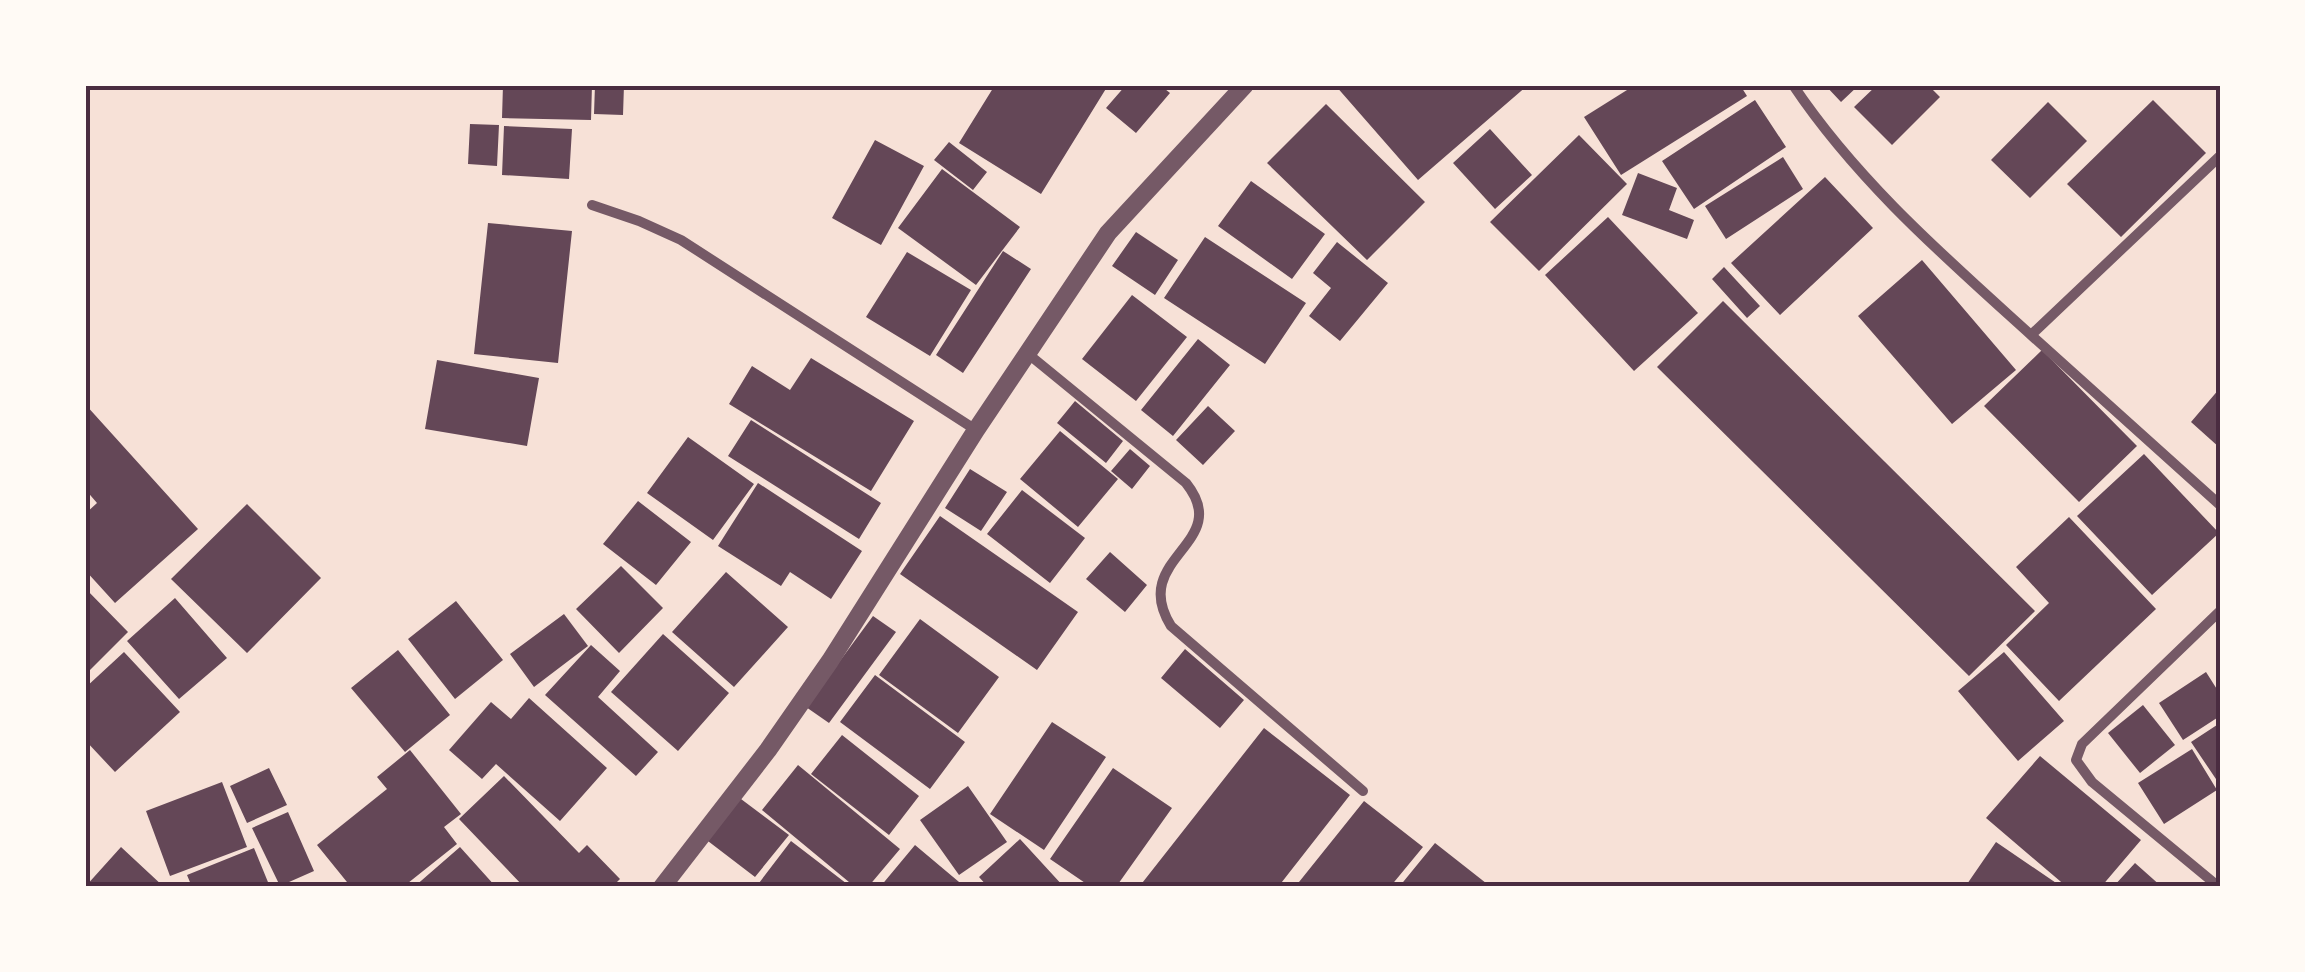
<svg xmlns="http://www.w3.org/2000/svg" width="2305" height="972" viewBox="0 0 2305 972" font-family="'Libre Baskerville',serif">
<rect width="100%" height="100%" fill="#f7e1d7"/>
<path fill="#644757" d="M 503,85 L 592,85 L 591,120 L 502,118 Z
M 595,85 L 624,85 L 623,115 L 594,114 Z
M 995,85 L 1107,87 L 1041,194 L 959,143 Z
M 1126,85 L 1160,85 L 1170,93 L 1136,133 L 1106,108 Z
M 1335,85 L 1528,85 L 1418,180 Z
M 1635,85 L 1740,85 L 1747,96 L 1621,175 L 1584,117 Z
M 1825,85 L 1859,85 L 1841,102 Z
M 1877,85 L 1928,85 L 1940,97 L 1892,145 L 1854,107 Z
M 1755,100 L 1786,147 L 1694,209 L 1662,161 Z
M 2153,100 L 2206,153 L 2121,237 L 2067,184 Z
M 2048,102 L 2087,141 L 2030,198 L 1991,160 Z
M 1326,104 L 1425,202 L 1367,260 L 1267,163 Z
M 470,124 L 499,125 L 497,166 L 468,164 Z
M 504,126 L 572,129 L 569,179 L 502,175 Z
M 1490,129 L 1532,175 L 1495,209 L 1453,163 Z
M 1579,135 L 1627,184 L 1539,271 L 1490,222 Z
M 875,140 L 924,166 L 881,245 L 832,218 Z
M 949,142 L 987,172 L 973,190 L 934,160 Z
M 1783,157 L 1803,189 L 1726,239 L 1705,206 Z
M 942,169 L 1020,227 L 976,285 L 898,228 Z
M 1638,173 L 1677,188 L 1669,210 L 1694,220 L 1687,239 L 1622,215 Z
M 1825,177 L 1873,228 L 1780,315 L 1731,263 Z
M 1251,181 L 1325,234 L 1292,279 L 1218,226 Z
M 1608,217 L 1698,313 L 1634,371 L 1545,275 Z
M 488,223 L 572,231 L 558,363 L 474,354 Z
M 1136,232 L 1178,260 L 1155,295 L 1112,266 Z
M 1205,237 L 1306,303 L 1265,364 L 1164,298 Z
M 1337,242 L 1388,283 L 1340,341 L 1309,316 L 1331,288 L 1313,273 Z
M 1003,251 L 1031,269 L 963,373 L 936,355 Z
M 907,252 L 971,290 L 930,356 L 866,317 Z
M 1922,260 L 2016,370 L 1952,424 L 1858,316 Z
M 1724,267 L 1760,306 L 1747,318 L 1712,279 Z
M 1132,295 L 1187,337 L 1136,401 L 1082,359 Z
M 1723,301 L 2035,611 L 1969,676 L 1657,367 Z
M 1198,339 L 1230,365 L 1173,436 L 1141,410 Z
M 2042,350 L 2137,446 L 2079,502 L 1984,406 Z
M 811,358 L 914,421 L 871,491 L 729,404 L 752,366 L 790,390 Z
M 437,360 L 539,378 L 527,446 L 425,429 Z
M 2220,388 L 2220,448 L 2191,422 Z
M 1075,401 L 1123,441 L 1106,463 L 1057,423 Z
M 85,404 L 198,529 L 115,603 L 85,570 L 85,514 L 97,503 L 85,489 Z
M 1208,406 L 1235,431 L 1203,465 L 1176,440 Z
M 751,420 L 881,503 L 859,539 L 728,456 Z
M 1060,431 L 1118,479 L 1078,527 L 1020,479 Z
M 688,437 L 754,484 L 713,540 L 647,493 Z
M 1130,449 L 1150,466 L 1132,489 L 1111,471 Z
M 2144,454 L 2219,533 L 2152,595 L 2077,516 Z
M 970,469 L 1007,492 L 981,531 L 945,508 Z
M 758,483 L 862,551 L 831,599 L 790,572 L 781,586 L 718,546 Z
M 1022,490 L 1085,538 L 1050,583 L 987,534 Z
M 638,501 L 691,542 L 656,585 L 603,544 Z
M 247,504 L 321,578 L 247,653 L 171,579 Z
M 940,516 L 1078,612 L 1037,670 L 900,574 Z
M 2069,517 L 2156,609 L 2059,701 L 2006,645 L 2049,603 L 2016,567 Z
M 1110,552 L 1147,585 L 1125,612 L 1086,579 Z
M 621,566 L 663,608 L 619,653 L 576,609 Z
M 726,572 L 788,627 L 734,687 L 672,632 Z
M 85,588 L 128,632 L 85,675 Z
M 175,598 L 227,658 L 179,699 L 127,641 Z
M 456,601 L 503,660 L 455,699 L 408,639 Z
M 564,614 L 588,646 L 534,687 L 510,654 Z
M 873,616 L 896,632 L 829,723 L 806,707 Z
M 920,619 L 999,677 L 958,733 L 879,675 Z
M 663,634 L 729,693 L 678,751 L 611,692 Z
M 591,645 L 620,671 L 598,697 L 658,752 L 636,776 L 545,695 Z
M 1185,649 L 1244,700 L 1220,728 L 1161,678 Z
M 398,650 L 450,715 L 405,752 L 351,688 Z
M 124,652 L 180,712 L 115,772 L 85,740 L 85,688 Z
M 2004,652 L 2064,721 L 2018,761 L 1958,691 Z
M 2206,672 L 2220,694 L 2220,716 L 2183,740 L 2159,703 Z
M 875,675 L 965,742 L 930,789 L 840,722 Z
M 529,698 L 607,768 L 560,821 L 496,764 L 482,779 L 449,750 L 491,702 L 511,719 Z
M 2143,705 L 2175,745 L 2140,773 L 2108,733 Z
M 1052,722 L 1106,757 L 1044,850 L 990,814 Z
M 2220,723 L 2220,785 L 2191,742 Z
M 1264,728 L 1350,795 L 1278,887 L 1139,887 Z
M 842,735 L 919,796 L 889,835 L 811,774 Z
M 2192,749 L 2217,790 L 2164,824 L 2138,783 Z
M 410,750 L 461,814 L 444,827 L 457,844 L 403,887 L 351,887 L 317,845 L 387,789 L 377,777 Z
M 2040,756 L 2141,840 L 2101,887 L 2067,887 L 1986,818 Z
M 798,765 L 900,849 L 868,887 L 855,887 L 762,810 Z
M 269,768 L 287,805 L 247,823 L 230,786 Z
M 1113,768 L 1172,808 L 1116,887 L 1091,887 L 1050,859 Z
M 504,776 L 579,853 L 587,845 L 620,879 L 612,887 L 524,887 L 459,819 Z
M 222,782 L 247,847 L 170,876 L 146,811 Z
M 968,786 L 1007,842 L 959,875 L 920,820 Z
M 737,796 L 789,835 L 755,877 L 704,838 Z
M 1364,801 L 1423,847 L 1390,887 L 1295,887 Z
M 288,812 L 314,871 L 280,886 L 252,828 Z
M 1020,839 L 1064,887 L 988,887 L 979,877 Z
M 791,841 L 851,887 L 756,887 Z
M 1996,842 L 2062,887 L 1965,887 Z
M 1435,843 L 1491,887 L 1399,887 Z
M 915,845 L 965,887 L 880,887 Z
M 121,847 L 164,887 L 85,887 Z
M 460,847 L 496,887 L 414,887 Z
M 254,848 L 270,887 L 192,887 L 187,875 Z
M 2135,863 L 2162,887 L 2113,887 Z"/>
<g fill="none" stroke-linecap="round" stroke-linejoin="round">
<path stroke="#755966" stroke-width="10" d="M 1793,85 C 1858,182 1945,257 2031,335 L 2220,156
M 592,205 L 639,221 L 681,240 L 976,430
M 2031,335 L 2220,505
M 1027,353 L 1186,483 C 1235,544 1128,557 1171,626 L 1363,791
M 2219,887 L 2092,782 L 2076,760 L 2082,744 L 2220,611"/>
<path stroke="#755966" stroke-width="18" d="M 662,887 L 768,750 L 830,661 L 976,430 L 1108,233 L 1245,85"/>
</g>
<rect width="2305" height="972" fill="none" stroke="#fffaf5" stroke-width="175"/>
<rect x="88" y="88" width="2130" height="796" fill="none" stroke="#4a2c40" stroke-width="4"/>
</svg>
